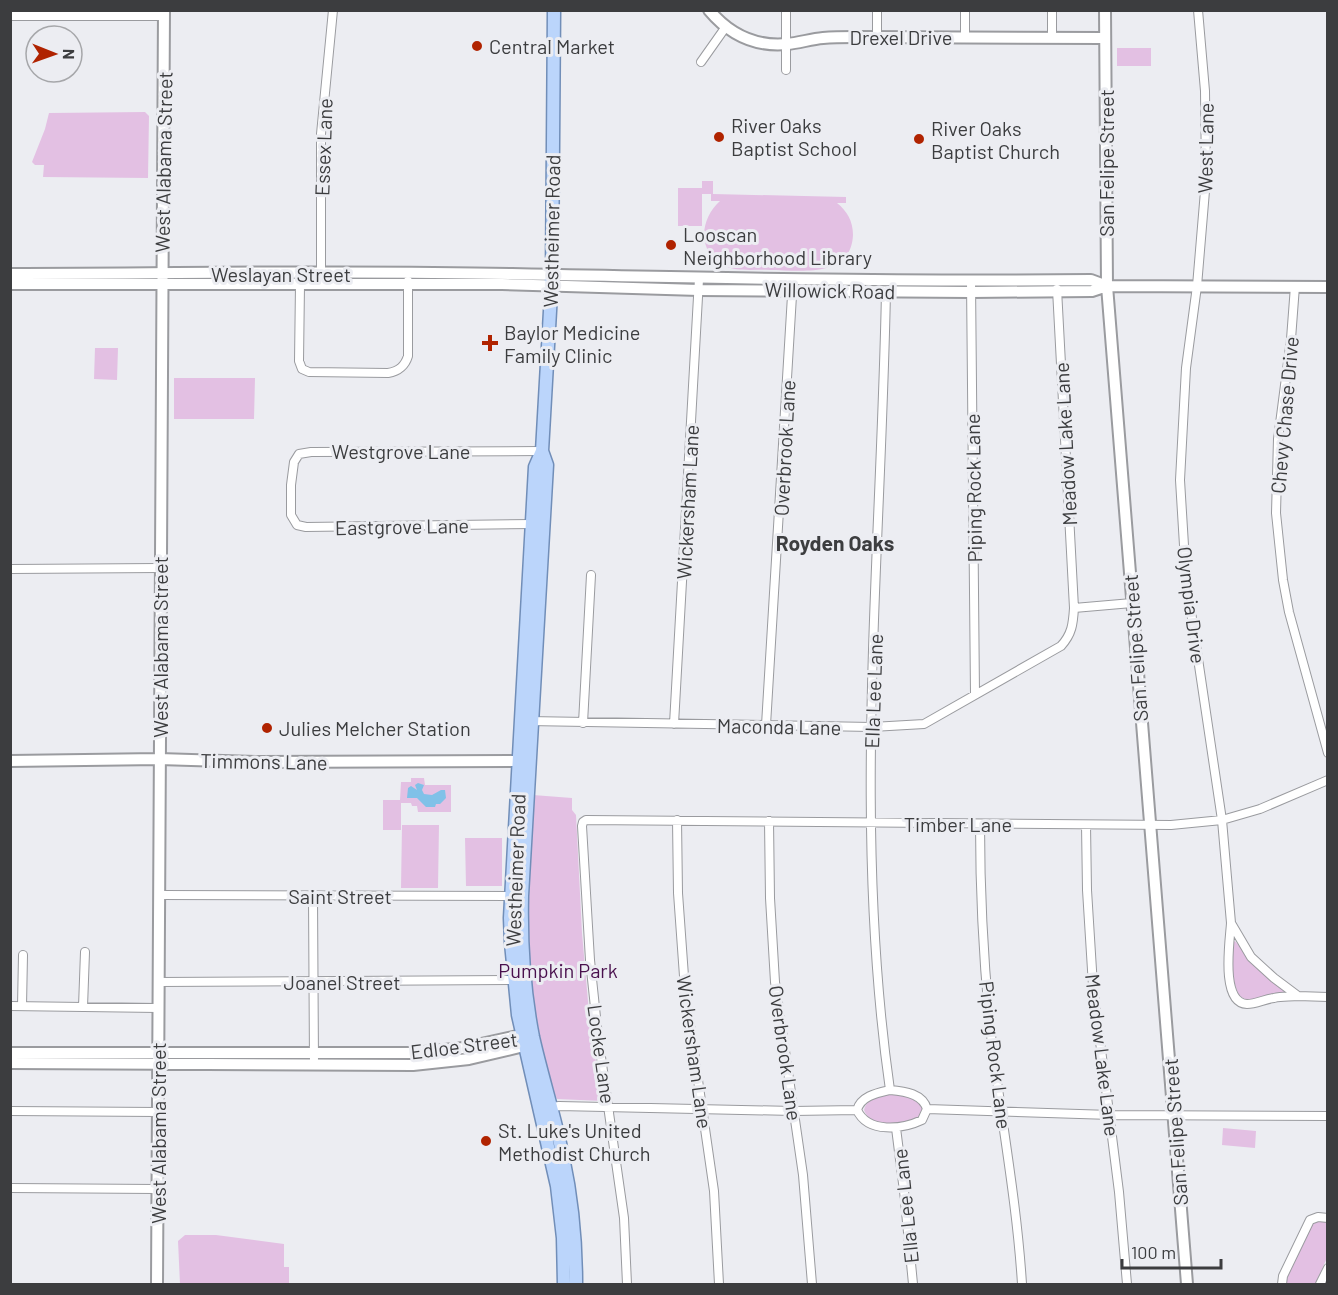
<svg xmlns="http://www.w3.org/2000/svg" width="1338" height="1295" viewBox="0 0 1338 1295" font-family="Barlow,sans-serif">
<rect width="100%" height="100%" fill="#ecedf2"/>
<path fill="#e3c0e3" d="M 1117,48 L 1151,48 L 1151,66 L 1117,66 Z
M 145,112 L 149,116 L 148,178 L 43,177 L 44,165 L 35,165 L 32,162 L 45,129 L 49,113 Z
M 702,181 L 713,181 L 713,194 L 846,197 L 846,203 L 837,203 C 847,211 853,221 853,235 C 851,279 800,270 770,270 C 756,269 738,272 725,266 C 696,252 700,219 720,201 L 711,201 L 711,194 L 702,194 L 702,226 L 678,226 L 678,188 L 702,188 Z
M 95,348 L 118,348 L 117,380 L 94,379 Z
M 174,378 L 255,378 L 254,419 L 174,419 Z
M 411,778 L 424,778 L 425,785 L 451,785 L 451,812 L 418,812 L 417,806 L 412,806 L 411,803 L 401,803 L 401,830 L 383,830 L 383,800 L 400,800 L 401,782 L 411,782 Z
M 533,795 L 572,798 L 572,810 L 576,815 L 582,933 L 589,1013 L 602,1101 L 557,1099 L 553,1092 C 544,1055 535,1018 531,979 C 525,918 529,857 533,795 Z
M 402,825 L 439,825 L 438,888 L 401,888 Z
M 465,838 L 502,838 L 502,886 L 466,886 Z
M 1235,941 L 1264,975 L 1285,990 L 1285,994 L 1247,1000 L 1239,996 L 1232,978 L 1233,943 Z
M 890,1094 C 904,1095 916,1098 924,1109 L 920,1117 C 904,1124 872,1132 864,1110 C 867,1098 879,1097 890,1094 Z
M 1223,1128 L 1256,1131 L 1255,1148 L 1222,1145 Z
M 1324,1220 L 1327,1221 L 1327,1258 L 1315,1284 L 1286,1284 C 1287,1274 1304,1233 1311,1226 C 1315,1222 1319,1221 1324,1220 Z
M 185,1235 L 216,1235 L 284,1244 L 284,1267 L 289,1267 L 289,1284 L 180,1284 L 178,1241 Z"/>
<path fill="#80c1e8" d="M 418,783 L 424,785 L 422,790 L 424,794 L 432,795 L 441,790 L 445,790 L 446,798 L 440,804 L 436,804 L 435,807 L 426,807 L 417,798 L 407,798 L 408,788 L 411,786 L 417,790 L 415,785 Z"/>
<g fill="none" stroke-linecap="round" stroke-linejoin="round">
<defs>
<path id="street" d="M 877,10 L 877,37
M 1198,10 L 1205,91 L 1206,179 L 1197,286 L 1186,368 L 1180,480 L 1186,578 L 1222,820 L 1231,923 L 1251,957 L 1274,978 L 1298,996 L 1328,997
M 10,16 L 164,16
M 965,37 L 965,10
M 1052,38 L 1052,10
M 701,62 L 725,28
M 786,70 L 786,10
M 971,282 L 975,694
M 300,285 L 299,361 L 302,369 L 309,372 L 388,373 C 399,371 405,366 408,356 L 408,281
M 321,285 L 321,134 L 333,10
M 1295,286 L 1291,339 L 1278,439 L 1276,513 L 1283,580 L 1289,612 L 1328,753
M 886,291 C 881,557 852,825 890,1090
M 533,524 L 306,527 L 297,525 L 291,515 L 291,485 L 294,462 L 299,454 L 311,452 L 542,451
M 10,569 L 160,568
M 1074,608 L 1132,603
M 528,721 L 872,727 L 924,724 L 1061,646 C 1072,634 1073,624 1074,608 L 1057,289
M 583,723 L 591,575
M 674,724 L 699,279
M 766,725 L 793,279
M 677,820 L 678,893 L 685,990 L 714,1191 L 719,1284
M 769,821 L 770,898 L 775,982 L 803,1175 L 812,1284
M 980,824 C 980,898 984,971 992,1044 C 1002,1124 1017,1204 1022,1284
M 1086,825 L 1087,890 L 1093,986 L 1119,1192 L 1127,1284
M 159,895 L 514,896
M 313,896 L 314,1064
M 1231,923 C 1230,940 1220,1003 1247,1004 C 1256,1004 1265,999 1274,998 C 1282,996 1290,997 1298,996
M 158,982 L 518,980
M 10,1006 L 158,1008
M 22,1006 L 23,955
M 83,1007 L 85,952
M 890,1090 C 905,1091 923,1094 927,1109 L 922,1120 C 903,1129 868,1134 857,1110 C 861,1096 877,1093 890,1090 Z
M 547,1108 L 559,1106 L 793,1111 L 857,1110
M 927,1109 L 1111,1115 L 1328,1116
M 10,1111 L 158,1112
M 896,1128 L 904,1191 L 913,1284
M 10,1188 L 157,1189
M 627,1284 L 624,1218 L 598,1036 L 590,960 L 582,826 L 583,822 L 586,820 L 1171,825 L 1222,820 L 1260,809 L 1328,780
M 1282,1284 L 1283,1276 L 1310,1220 L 1318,1217 L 1328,1218
M 1320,1284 L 1328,1268"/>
<path id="secondary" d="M 709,10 C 729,34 755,47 787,44 C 799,43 811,39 823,38 C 834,37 845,37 856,37 L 1105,38
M 1105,10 L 1107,286 L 1187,1284
M 10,274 C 177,274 344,270 510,274 C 704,278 897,282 1091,280 L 1107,286
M 10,284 L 502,284 L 699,290 L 971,292 L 1092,291 L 1107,286 L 1328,287
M 10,761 L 159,759 L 257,762 L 518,761
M 10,1053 L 415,1053 L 463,1048 L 522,1035 L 530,1037
M 10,1063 L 413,1065 L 469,1059 L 524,1046 L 531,1041
M 157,1284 L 164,10"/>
<path id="primary" d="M 554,10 L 552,276 L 542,451 L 535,467 L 510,918 L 511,943 L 518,1015 L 557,1186 L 563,1238 L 564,1284
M 542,451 L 547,465 L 522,896 C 521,943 524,991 533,1037 C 542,1077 555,1117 563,1157 C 572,1199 576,1242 576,1284"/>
</defs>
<use href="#street" stroke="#9a9b9f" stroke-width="10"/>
<use href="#secondary" stroke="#9a9b9f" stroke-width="14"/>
<use href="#primary" stroke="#718eb8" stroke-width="15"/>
<use href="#street" stroke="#fff" stroke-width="8"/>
<use href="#secondary" stroke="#fff" stroke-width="10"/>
<use href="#primary" stroke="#bbd5fb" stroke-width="12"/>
</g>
<g fill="#b02300" stroke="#ecedf2" stroke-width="2">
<circle cx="477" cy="46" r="6"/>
<circle cx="719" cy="137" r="6"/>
<circle cx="919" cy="139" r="6"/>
<circle cx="671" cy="245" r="6"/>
<path d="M487 334h6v6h6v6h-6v6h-6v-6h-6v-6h6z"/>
<circle cx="267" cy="728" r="6"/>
<circle cx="486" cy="1141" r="6"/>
</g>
<g text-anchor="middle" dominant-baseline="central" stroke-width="6" stroke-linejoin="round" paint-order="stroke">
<g font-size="20" fill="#3c3d3f" stroke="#ecedf2">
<text x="901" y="37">Drexel Drive</text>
<text transform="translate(323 147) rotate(-88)">Essex Lane</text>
<text transform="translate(1205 148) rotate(-89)">West Lane</text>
<text transform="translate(163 162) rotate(-89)">West Alabama Street</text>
<text transform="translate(1106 163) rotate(-90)">San Felipe Street</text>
<text transform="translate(551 231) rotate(-89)">Westheimer Road</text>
<text x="281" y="274">Weslayan Street</text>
<text transform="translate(830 290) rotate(1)">Willowick Road</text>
<text transform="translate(1284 415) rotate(-85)">Chevy Chase Drive</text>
<text transform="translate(1065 444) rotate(-93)">Meadow Lake Lane</text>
<text transform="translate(784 448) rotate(-87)">Overbrook Lane</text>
<text x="401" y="451">Westgrove Lane</text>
<text transform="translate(973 488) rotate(-91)">Piping Rock Lane</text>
<text transform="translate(687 502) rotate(-87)">Wickersham Lane</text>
<text transform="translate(402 526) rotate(-1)">Eastgrove Lane</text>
<text transform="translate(1192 605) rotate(83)">Olympia Drive</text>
<text transform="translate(160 647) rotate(-90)">West Alabama Street</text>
<text transform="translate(1135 648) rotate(-94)">San Felipe Street</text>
<text transform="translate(873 691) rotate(-88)">Ella Lee Lane</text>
<text transform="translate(779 726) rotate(1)">Maconda Lane</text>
<text transform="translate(264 761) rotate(1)">Timmons Lane</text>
<text x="958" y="824">Timber Lane</text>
<text transform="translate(515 870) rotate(-88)">Westheimer Road</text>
<text x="340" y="896">Saint Street</text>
<text x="342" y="982">Joanel Street</text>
<text transform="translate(464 1045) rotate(-7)">Edloe Street</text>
<text transform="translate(695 1052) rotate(82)">Wickersham Lane</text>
<text transform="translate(786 1053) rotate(82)">Overbrook Lane</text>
<text transform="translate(602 1054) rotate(82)">Locke Lane</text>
<text transform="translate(996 1055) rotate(83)">Piping Rock Lane</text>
<text transform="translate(1103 1055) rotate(83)">Meadow Lake Lane</text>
<text transform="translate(1175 1132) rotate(-94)">San Felipe Street</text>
<text transform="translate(158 1133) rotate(-90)">West Alabama Street</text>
<text transform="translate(905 1206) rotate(-96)">Ella Lee Lane</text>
</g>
<g font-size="20" fill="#3c3d3f" stroke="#ecedf2" text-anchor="start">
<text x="489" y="46">Central Market</text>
<text x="731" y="125">River Oaks<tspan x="731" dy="23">Baptist School</tspan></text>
<text x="931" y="128">River Oaks<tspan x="931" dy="23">Baptist Church</tspan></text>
<text x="683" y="234">Looscan<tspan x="683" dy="23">Neighborhood Library</tspan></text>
<text x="504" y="332">Baylor Medicine<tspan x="504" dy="23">Family Clinic</tspan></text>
<text x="279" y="728">Julies Melcher Station</text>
<text x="498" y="1130">St. Luke's United<tspan x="498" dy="23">Methodist Church</tspan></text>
</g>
<g font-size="20" fill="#49104d" stroke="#ecedf2">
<text x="558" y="970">Pumpkin Park</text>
</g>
<g font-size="21" font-weight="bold" fill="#3c3d3f" stroke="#ecedf2">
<text x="835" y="542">Royden Oaks</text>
</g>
</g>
<rect width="1338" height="1295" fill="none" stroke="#3c3d3f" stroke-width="24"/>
<g transform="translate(54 54) rotate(91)"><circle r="28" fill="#ecedf2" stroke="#a6a7aa" stroke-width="1.5"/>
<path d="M0-4.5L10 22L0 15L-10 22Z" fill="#b02300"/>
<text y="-9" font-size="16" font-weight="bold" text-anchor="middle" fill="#3c3d3f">N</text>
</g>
<path d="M1122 1259v9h99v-9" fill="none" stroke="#3c3d3f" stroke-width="3"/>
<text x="1131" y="1259" font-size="18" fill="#3c3d3f" stroke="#ecedf2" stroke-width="4.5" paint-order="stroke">100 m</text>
</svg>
